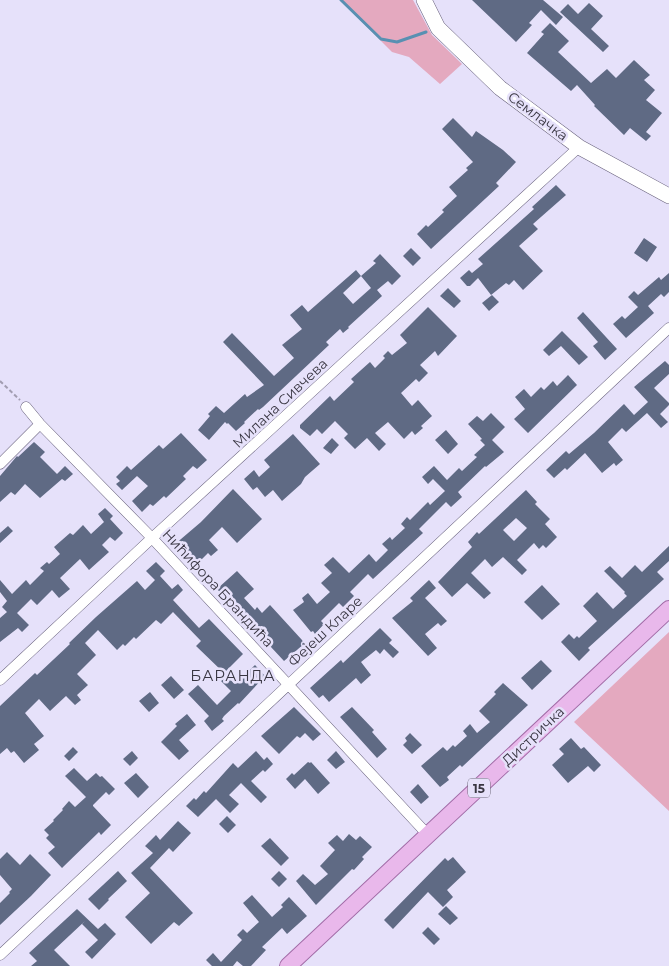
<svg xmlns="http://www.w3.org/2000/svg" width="669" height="966" viewBox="0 0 669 966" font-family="Montserrat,sans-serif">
<rect width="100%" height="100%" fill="#e6e1fa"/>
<path fill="#e4a9bf" d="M 340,0 L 413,0 L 432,35 L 462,64 L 440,84 L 409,57 L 392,52 Z
M 669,632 L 669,811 L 574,722 Z"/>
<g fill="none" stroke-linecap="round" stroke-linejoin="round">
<path stroke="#5890b2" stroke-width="3" d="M 341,0 L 381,39 L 397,42 L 426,32"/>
</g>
<path fill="#5f6a84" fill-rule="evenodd" d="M 472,0 L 543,0 L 563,17 L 556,25 L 541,10 L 529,23 L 532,25 L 516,42 Z
M 589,3 L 603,16 L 591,29 L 609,46 L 603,52 L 560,12 L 568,4 L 578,14 Z
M 550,23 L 569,41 L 558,52 L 591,83 L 607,69 L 616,78 L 634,60 L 650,75 L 644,80 L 655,90 L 646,100 L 662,113 L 646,132 L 651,136 L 646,141 L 630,128 L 624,135 L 594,106 L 595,105 L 577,85 L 571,91 L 527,53 L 544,34 L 541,32 Z
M 453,118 L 472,137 L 476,131 L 503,150 L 516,162 L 496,183 L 499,186 L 431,249 L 417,234 L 426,225 L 428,227 L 444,212 L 442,210 L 457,196 L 449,187 L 468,170 L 466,168 L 473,162 L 442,129 Z
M 556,185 L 566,195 L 533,224 L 538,229 L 519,246 L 543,271 L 523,290 L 514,280 L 509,285 L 506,283 L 491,295 L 478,278 L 470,286 L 467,286 L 460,278 L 469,270 L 472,273 L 483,264 L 478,259 L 534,209 L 532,207 Z
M 644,238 L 657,247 L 647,262 L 634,253 Z
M 411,248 L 421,258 L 413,266 L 403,256 Z
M 380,254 L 401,276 L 392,285 L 388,281 L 377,290 L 382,296 L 348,327 L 349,328 L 343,333 L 340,329 L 326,342 L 329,345 L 263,407 L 259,410 L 258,409 L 244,422 L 245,423 L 236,431 L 228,423 L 227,424 L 225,422 L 209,440 L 198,430 L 210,416 L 208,414 L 216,406 L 224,413 L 245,394 L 247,397 L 264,385 L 223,342 L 232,333 L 274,376 L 294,358 L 282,345 L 302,329 L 290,315 L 302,305 L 308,312 L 356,270 L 361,276 L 376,263 L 373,261 ZM 361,276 L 371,288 L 353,304 L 343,293 Z
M 669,273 L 669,292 L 664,297 L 661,294 L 648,306 L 654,313 L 626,338 L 613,324 L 622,316 L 625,319 L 638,307 L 628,297 L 634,291 L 638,295 L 659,277 L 661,280 Z
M 448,288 L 461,301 L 454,308 L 440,296 Z
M 492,295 L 499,302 L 489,311 L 482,303 Z
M 428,307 L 457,336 L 438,356 L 435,351 L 420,365 L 428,373 L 419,382 L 416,379 L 401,393 L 412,406 L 418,400 L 432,416 L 421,426 L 423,428 L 415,435 L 412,431 L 404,439 L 388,422 L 375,433 L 386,444 L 379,451 L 367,438 L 355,449 L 344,438 L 348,434 L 335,421 L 322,434 L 317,429 L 310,436 L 300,428 L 300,425 L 330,396 L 334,401 L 354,382 L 351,379 L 370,362 L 375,368 L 385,358 L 383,356 L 388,351 L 392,355 L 407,343 L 400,335 Z
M 583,312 L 617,349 L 605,360 L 593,346 L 598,342 L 577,318 Z
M 562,331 L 588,357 L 579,365 L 561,346 L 549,356 L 543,350 Z
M 665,361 L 669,365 L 669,374 L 654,388 L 669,403 L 669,405 L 660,414 L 668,422 L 661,428 L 647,413 L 626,432 L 622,428 L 608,442 L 623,460 L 616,466 L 614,463 L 602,473 L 585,453 L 567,470 L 565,468 L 554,478 L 546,470 L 566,451 L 569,454 L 594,433 L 624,404 L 634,415 L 648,402 L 634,387 Z
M 568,375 L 577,385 L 528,433 L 514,419 L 525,409 L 515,397 L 524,389 L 531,397 L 541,387 L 544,390 L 553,381 L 557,386 Z
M 491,413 L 505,427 L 492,440 L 504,452 L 486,467 L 485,466 L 458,492 L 462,497 L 451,507 L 446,502 L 419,529 L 423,533 L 373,579 L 368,574 L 350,592 L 354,596 L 343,607 L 339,603 L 321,621 L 324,624 L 315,634 L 313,631 L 311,632 L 293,610 L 304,602 L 302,598 L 308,593 L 317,604 L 330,592 L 321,583 L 332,573 L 324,565 L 333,557 L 349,573 L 369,554 L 376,562 L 388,550 L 382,544 L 390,537 L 392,540 L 405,528 L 401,524 L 407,517 L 410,520 L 428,502 L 430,505 L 445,491 L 433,479 L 428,484 L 422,477 L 434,466 L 447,480 L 459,468 L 462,471 L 477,457 L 474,455 L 485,445 L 480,440 L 482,439 L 468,424 L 477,416 L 483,421 Z
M 446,430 L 458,444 L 448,454 L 435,440 Z
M 181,433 L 207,460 L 197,469 L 193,466 L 183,476 L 186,479 L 166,498 L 164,496 L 153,506 L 150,504 L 142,512 L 132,501 L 148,486 L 137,476 L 122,490 L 116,484 L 120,481 L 116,477 L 127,466 L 131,470 L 159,445 L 163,449 Z
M 293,434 L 320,464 L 305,477 L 301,484 L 282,501 L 273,490 L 265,497 L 257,487 L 253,490 L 244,479 L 254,470 L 259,477 L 270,467 L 264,460 Z
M 332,438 L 339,445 L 331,454 L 323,448 Z
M 34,442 L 45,452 L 40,457 L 57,474 L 65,466 L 73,474 L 65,481 L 62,479 L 40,498 L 25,484 L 15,495 L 11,492 L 0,502 L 0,476 L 17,456 L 18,457 Z
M 233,489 L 262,519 L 237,543 L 222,527 L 209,540 L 218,550 L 211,556 L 208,553 L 195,566 L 174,545 L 201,522 Z
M 526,490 L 537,502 L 535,504 L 550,519 L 545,524 L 557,537 L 546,548 L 543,545 L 539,549 L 534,543 L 517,560 L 527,570 L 522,575 L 503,557 L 492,567 L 485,559 L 471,573 L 491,593 L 484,599 L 467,583 L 452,597 L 438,582 L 472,547 L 468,542 L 477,532 L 479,534 ZM 516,518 L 527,528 L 514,541 L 503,530 Z
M 105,508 L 113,516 L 110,519 L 123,533 L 115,541 L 110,537 L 102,545 L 109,552 L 89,570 L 80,559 L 60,578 L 70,589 L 59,598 L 52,590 L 37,605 L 31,599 L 17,613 L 29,625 L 22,632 L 18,628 L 0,642 L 0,618 L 7,612 L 2,607 L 7,601 L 0,592 L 0,580 L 12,594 L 26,580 L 30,585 L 44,571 L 40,568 L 47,562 L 49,564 L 60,554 L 54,547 L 70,533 L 73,535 L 83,525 L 91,534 L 104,522 L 98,514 Z
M 8,526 L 13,531 L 0,543 L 0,533 Z
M 669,546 L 669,561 L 657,572 L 664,579 L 588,648 L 590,650 L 579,661 L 561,642 L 569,634 L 574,639 L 577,636 L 579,638 L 597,621 L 583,606 L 597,592 L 613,609 L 627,596 L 624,593 L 625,592 L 604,571 L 610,566 L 622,578 L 635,565 L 642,572 Z
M 156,562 L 165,571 L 160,576 L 172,589 L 178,584 L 183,590 L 173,600 L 199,628 L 209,619 L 243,654 L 224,673 L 196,646 L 201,641 L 173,612 L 161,624 L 156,620 L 136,639 L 134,637 L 125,646 L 123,644 L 117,650 L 98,630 L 85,643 L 96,655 L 77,674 L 88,685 L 77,695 L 81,700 L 75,705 L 66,696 L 50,711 L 39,699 L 25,713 L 44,736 L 34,744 L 39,750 L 24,763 L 14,751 L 11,753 L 7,748 L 0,754 L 0,706 L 35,673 L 37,675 L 70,644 L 69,643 L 96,617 L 137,581 L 145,590 L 155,580 L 146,571 Z
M 237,571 L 254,589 L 244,598 L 255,610 L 257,607 L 262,613 L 270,605 L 302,640 L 304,644 L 284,661 L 217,589 Z
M 429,580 L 436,588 L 425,598 L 447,621 L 441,626 L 438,623 L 425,634 L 437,648 L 428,656 L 392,618 L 413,601 L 410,598 Z
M 542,585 L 560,604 L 542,620 L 524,602 Z
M 380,628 L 392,640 L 389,643 L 399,652 L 393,658 L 384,649 L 380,654 L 376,650 L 361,662 L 371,675 L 361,684 L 356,678 L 329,702 L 323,695 L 319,698 L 310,688 L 341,660 L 343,663 Z
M 541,660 L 552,671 L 532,690 L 521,678 Z
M 255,665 L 265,676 L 239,704 L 238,703 L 224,716 L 222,719 L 224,721 L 212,731 L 204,721 L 209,716 L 188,694 L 198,685 L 217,705 L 231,691 L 221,681 L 226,676 L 235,684 Z
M 171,676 L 184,690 L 174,699 L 161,685 Z
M 503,683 L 528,705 L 462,767 L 460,765 L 447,777 L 449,780 L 440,787 L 421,766 L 443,747 L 447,751 L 453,745 L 455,747 L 467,736 L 463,731 L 470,724 L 477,733 L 490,722 L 479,711 L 496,694 L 494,692 Z
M 150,692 L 159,703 L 149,712 L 139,701 Z
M 294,707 L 321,734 L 313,741 L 305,733 L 300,738 L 297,736 L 279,754 L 261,736 Z
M 352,707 L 374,730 L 372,732 L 387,749 L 377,758 L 340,717 Z
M 187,714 L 196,725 L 179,740 L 189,751 L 179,760 L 161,742 L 177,726 L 175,724 Z
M 410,733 L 422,745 L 412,754 L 403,745 L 407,741 L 405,738 Z
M 571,738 L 581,749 L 584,747 L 601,765 L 594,772 L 588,766 L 568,783 L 552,765 L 564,754 L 559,749 Z
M 73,747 L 78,752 L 69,761 L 64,756 Z
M 132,751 L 138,758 L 130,766 L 123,759 Z
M 256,751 L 264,760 L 267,757 L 273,764 L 265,772 L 263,770 L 251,781 L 267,797 L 261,803 L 241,783 L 229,795 L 239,804 L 230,813 L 216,799 L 198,817 L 186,806 L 194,798 L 196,800 L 204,791 L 206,793 L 233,763 L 238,768 Z
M 336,751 L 345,762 L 336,769 L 327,760 Z
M 308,762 L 310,763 L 311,762 L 330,783 L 318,794 L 305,779 L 295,789 L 286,779 L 292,773 L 294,775 Z
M 74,768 L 87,781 L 96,773 L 100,777 L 102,776 L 115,789 L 109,795 L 106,792 L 93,805 L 93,806 L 111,825 L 101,835 L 99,832 L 62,868 L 48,853 L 55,847 L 46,838 L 49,835 L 44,830 L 54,821 L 53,820 L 63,810 L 62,809 L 69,801 L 75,807 L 86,797 L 65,776 Z
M 136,773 L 149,787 L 138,798 L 124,783 Z
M 418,784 L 429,797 L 421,804 L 410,792 Z
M 227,816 L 236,825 L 228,833 L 219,824 Z
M 178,821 L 191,833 L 173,852 L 169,848 L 150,868 L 193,913 L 179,926 L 174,922 L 151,944 L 125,917 L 150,893 L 131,873 L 153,853 L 145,846 L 156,835 L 160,840 Z
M 349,834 L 356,840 L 360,836 L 372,847 L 362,857 L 364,859 L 354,870 L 352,869 L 316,905 L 296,881 L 303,874 L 315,885 L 328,874 L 320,866 L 335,850 L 328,843 L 337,835 L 343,841 Z
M 270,838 L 289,858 L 281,866 L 261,846 Z
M 7,852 L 20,865 L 30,854 L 51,875 L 31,896 L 0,925 L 0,903 L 10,893 L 9,892 L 12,889 L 0,875 L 0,859 Z
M 453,857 L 466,872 L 447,890 L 453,897 L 443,907 L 428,892 L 393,929 L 384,920 L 445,858 L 448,861 Z
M 118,871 L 127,881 L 108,899 L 109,900 L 99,910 L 88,899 Z
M 279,871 L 287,879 L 279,887 L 271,879 Z
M 252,895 L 272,917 L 283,907 L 281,905 L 289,897 L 307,916 L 287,934 L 282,928 L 262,947 L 266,950 L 251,966 L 243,966 L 237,961 L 233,966 L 212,966 L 206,960 L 213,953 L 221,962 L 242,940 L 237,935 L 243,929 L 247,933 L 259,922 L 243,903 Z
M 446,906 L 458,918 L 450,925 L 438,914 Z
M 77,909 L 98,929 L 105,923 L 116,934 L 92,959 L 85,952 L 98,940 L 82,924 L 85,921 L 54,950 L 70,966 L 31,966 L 37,961 L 29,953 Z
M 428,927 L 440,939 L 434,945 L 422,933 Z"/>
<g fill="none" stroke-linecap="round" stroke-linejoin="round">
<defs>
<path id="street" d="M 26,407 L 40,424 L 152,538 L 428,835
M 0,464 L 40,424
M 0,680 L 152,538 L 579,147
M 0,955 L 669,328"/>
<path id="secondary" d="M 424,0 L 438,28 L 500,88 L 579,147 L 669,196"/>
<path id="primary" d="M 288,966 L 669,609"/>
</defs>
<use href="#street" stroke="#67607b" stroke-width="11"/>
<use href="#secondary" stroke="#67607b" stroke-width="16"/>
<use href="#primary" stroke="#a26ca7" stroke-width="18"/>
<path stroke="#a29db1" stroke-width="2" stroke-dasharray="4 2.5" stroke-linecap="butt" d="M 0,381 L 20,400"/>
<use href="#street" stroke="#fff" stroke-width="10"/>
<use href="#secondary" stroke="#fff" stroke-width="15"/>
<use href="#primary" stroke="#e9b8eb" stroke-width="16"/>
</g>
<g text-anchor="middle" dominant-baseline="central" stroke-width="5" stroke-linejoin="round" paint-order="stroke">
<rect fill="#e6e1fa" stroke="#6d6979" stroke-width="1" x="468" y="778.5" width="22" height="19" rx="4"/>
<g font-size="12" font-weight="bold" fill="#393642">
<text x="479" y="788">15</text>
</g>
<g font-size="14" fill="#393642" stroke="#e6e1fa">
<text transform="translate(538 116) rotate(37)">Семлачка</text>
<text transform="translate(280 403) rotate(-43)">Милана Сивчева</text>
<text transform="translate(218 588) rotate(47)">Нићифора Брандића</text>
<text transform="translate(325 631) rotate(-43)">Фејеш Кларе</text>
<text transform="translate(533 736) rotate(-43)">Дистричка</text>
</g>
<g font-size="15" letter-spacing="1" fill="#393642" stroke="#e6e1fa">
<text x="233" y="675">БАРАНДА</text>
</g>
</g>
</svg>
